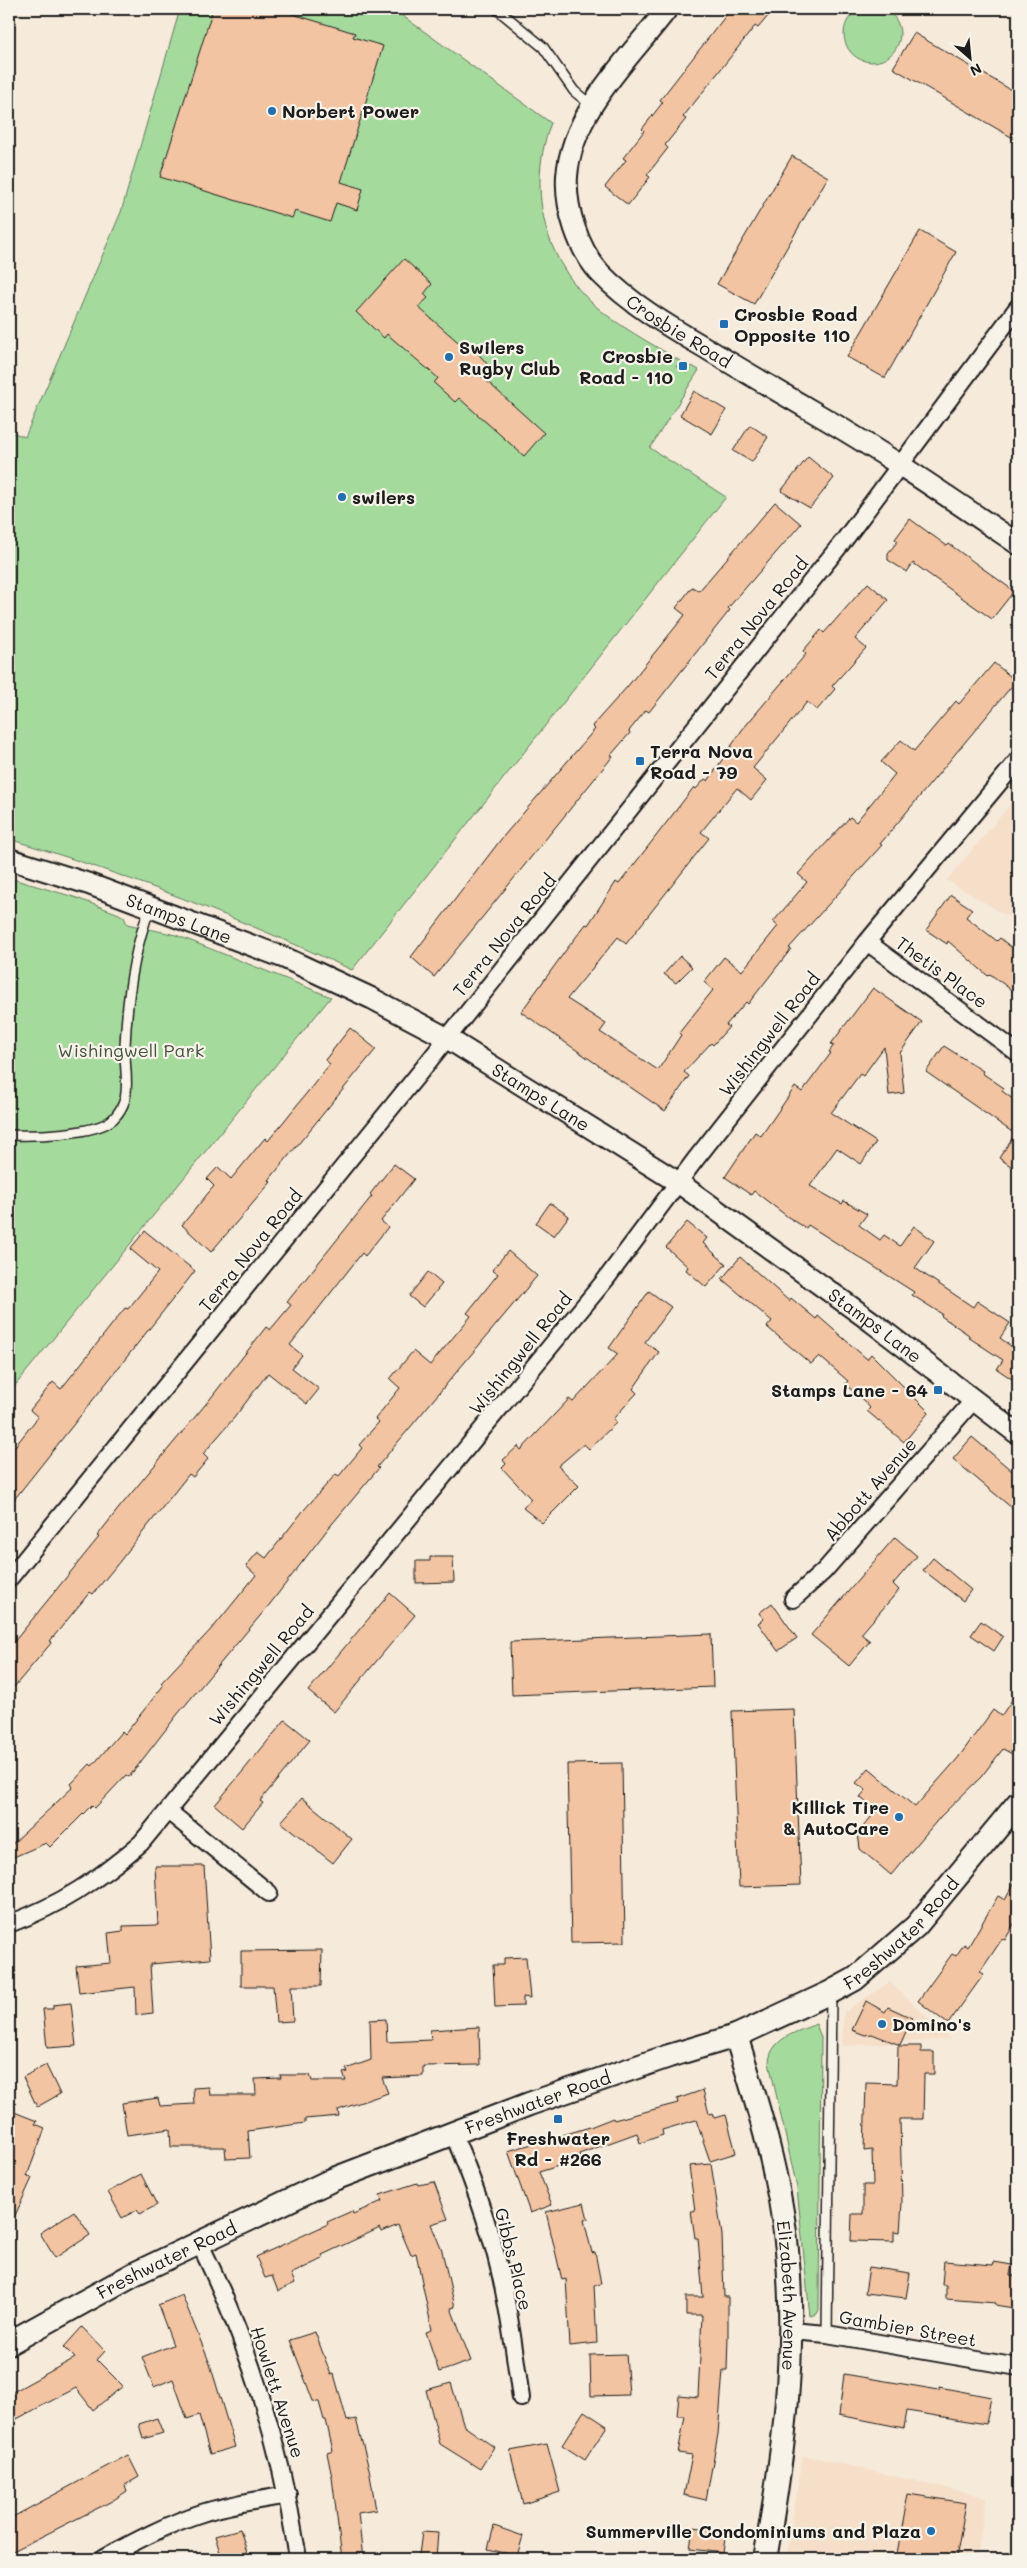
<svg xmlns="http://www.w3.org/2000/svg" width="1027" height="2568" viewBox="0 0 1027 2568" font-family="Mali,sans-serif">
<rect width="100%" height="100%" fill="#f6eada"/>
<filter id="ink" filterUnits="userSpaceOnUse"><feTurbulence type="fractalNoise" baseFrequency=".02" numOctaves="2"/><feDisplacementMap in="SourceGraphic" scale="10" xChannelSelector="R" yChannelSelector="G"/><feConvolveMatrix kernelMatrix="1 2 1 2 8 2 1 2 1" color-interpolation-filters="sRGB"/></filter>
<g filter="url(#ink)">
<path fill="#f5dfc9" d="M 1018,795 L 1018,923 L 947,880 Z
M 890,1982 L 950,2039 L 842,2046 L 844,2012 Z
M 803,2455 L 986,2497 L 977,2559 L 786,2559 Z"/>
<path fill="#a5da9d" stroke="#607b5c" d="M844 34a28 28 0 1 1 56 0a28 28 0 1 1-56 0Z
M 180,9 L 393,9 L 551,123 C 527,186 543,257 591,302 C 617,326 651,343 680,361 L 676,367 L 687,373 L 692,366 L 699,370 L 650,448 L 726,497 L 352,970 C 241,919 126,874 9,839 L 9,431 L 25,437 L 121,212 Z
M 9,878 L 74,897 L 119,914 L 124,917 L 127,924 L 176,935 L 331,997 L 9,1393 Z
M 816,2024 L 821,2037 L 819,2310 L 817,2314 L 810,2316 L 797,2188 L 769,2062 C 771,2038 797,2032 816,2024 Z"/>
<path fill="#f2c4a1" stroke="#1c1c1c" d="M 213,9 L 276,9 L 355,33 L 353,37 L 383,46 L 341,182 L 363,189 L 357,210 L 336,203 L 330,222 L 295,211 L 292,218 L 160,177 Z
M 731,9 L 774,9 L 758,28 L 755,26 L 683,117 L 686,119 L 665,145 L 668,148 L 647,175 L 650,177 L 628,205 L 605,187 L 626,160 L 623,158 L 644,131 L 642,129 L 663,102 L 660,100 Z
M 914,33 L 1018,94 L 1018,141 L 893,68 Z
M 792,156 L 828,177 L 754,304 L 717,284 Z
M 920,231 L 956,252 L 885,378 L 847,357 Z
M 404,259 L 432,284 L 424,294 L 428,298 L 418,307 L 465,348 L 467,346 L 474,352 L 475,350 L 488,365 L 480,375 L 544,433 L 524,456 L 459,398 L 455,402 L 434,383 L 438,378 L 387,334 L 384,338 L 356,312 Z
M 694,391 L 726,410 L 712,434 L 680,415 Z
M 750,425 L 768,437 L 752,462 L 733,451 Z
M 808,457 L 834,478 L 810,508 L 781,491 Z
M 775,502 L 801,524 L 728,608 L 730,610 L 710,635 L 649,712 L 646,710 L 629,731 L 630,733 L 611,755 L 613,756 L 434,977 L 411,957 L 502,838 L 595,729 L 592,726 L 627,687 L 685,615 L 676,608 L 692,587 L 699,591 Z
M 910,519 L 947,546 L 949,544 L 1014,591 L 992,619 L 913,563 L 907,572 L 888,560 L 888,553 L 898,541 L 895,539 Z
M 868,583 L 888,600 L 855,639 L 866,648 L 832,686 L 835,689 L 817,710 L 807,702 L 753,768 L 767,780 L 751,800 L 737,788 L 701,832 L 709,838 L 626,944 L 618,937 L 567,999 L 606,1024 L 600,1032 L 658,1070 L 681,1035 L 679,1033 L 713,990 L 704,982 L 724,957 L 742,971 L 778,926 L 773,922 L 807,882 L 798,874 L 850,817 L 856,822 L 895,774 L 881,762 L 901,740 L 914,751 L 956,701 L 959,704 L 994,663 L 1016,681 L 880,844 L 882,845 L 789,948 L 791,949 L 748,1004 L 746,1002 L 726,1025 L 729,1027 L 713,1045 L 711,1043 L 684,1072 L 689,1076 L 665,1111 L 521,1012 L 566,950 L 586,924 L 588,925 L 616,882 L 619,884 L 694,787 L 696,789 L 705,779 L 708,781 L 742,730 L 806,654 L 803,651 L 821,630 L 824,633 Z
M 951,895 L 972,909 L 966,917 L 997,941 L 1000,938 L 1018,953 L 1018,995 L 990,974 L 988,976 L 948,941 L 947,944 L 926,930 Z
M 680,956 L 692,967 L 676,983 L 664,974 Z
M 873,988 L 922,1022 L 900,1053 L 904,1093 L 889,1095 L 884,1047 L 863,1076 L 860,1074 L 831,1113 L 876,1142 L 861,1164 L 837,1148 L 810,1186 L 842,1204 L 844,1201 L 867,1214 L 859,1225 L 880,1240 L 884,1235 L 900,1246 L 914,1226 L 934,1241 L 915,1268 L 973,1307 L 977,1301 L 1010,1323 L 1000,1338 L 1012,1347 L 1018,1337 L 1018,1383 L 997,1369 L 1003,1360 L 968,1337 L 969,1335 L 941,1316 L 942,1314 L 912,1295 L 914,1292 L 808,1225 L 806,1228 L 788,1217 L 754,1191 L 751,1195 L 725,1177 L 755,1132 L 761,1136 L 795,1087 L 802,1092 L 831,1053 L 829,1052 L 834,1045 L 831,1044 Z
M 350,1028 L 376,1049 L 269,1180 L 271,1182 L 211,1252 L 182,1225 L 214,1186 L 207,1179 L 218,1167 L 231,1179 L 265,1138 L 268,1141 L 330,1064 L 325,1060 Z
M 944,1046 L 983,1071 L 982,1073 L 1004,1088 L 1002,1091 L 1018,1103 L 1018,1171 L 999,1158 L 1015,1134 L 926,1072 Z
M 394,1164 L 414,1179 L 381,1221 L 388,1227 L 365,1256 L 362,1253 L 290,1345 L 302,1355 L 292,1368 L 319,1389 L 307,1404 L 268,1373 L 234,1418 L 203,1454 L 208,1459 L 193,1477 L 189,1474 L 116,1566 L 93,1594 L 90,1592 L 50,1641 L 52,1642 L 9,1693 L 9,1648 L 99,1537 L 97,1536 L 119,1508 L 210,1399 L 266,1327 L 270,1330 L 291,1305 L 287,1302 L 372,1196 L 370,1194 Z
M 550,1203 L 569,1216 L 554,1236 L 536,1223 Z
M 687,1222 L 707,1238 L 703,1243 L 726,1264 L 706,1287 L 686,1270 L 688,1267 L 666,1247 Z
M 145,1231 L 195,1271 L 9,1506 L 9,1454 L 38,1417 L 30,1410 L 53,1382 L 61,1389 L 125,1308 L 128,1309 L 158,1272 L 130,1249 Z
M 508,1251 L 537,1276 L 377,1467 L 379,1468 L 327,1530 L 270,1604 L 177,1715 L 129,1777 L 126,1775 L 95,1808 L 92,1805 L 50,1847 L 46,1843 L 9,1859 L 9,1847 L 73,1787 L 71,1784 L 90,1764 L 92,1766 L 122,1731 L 125,1734 L 163,1686 L 161,1683 L 217,1623 L 256,1575 L 246,1566 L 258,1552 L 266,1558 L 303,1511 L 336,1474 L 339,1476 L 362,1448 L 359,1445 L 379,1422 L 375,1419 L 400,1388 L 390,1379 L 413,1351 L 430,1365 L 471,1316 L 467,1313 L 498,1274 L 492,1270 Z
M 740,1257 L 789,1301 L 791,1298 L 816,1319 L 818,1316 L 867,1359 L 871,1354 L 929,1412 L 904,1442 L 867,1411 L 870,1408 L 865,1402 L 845,1384 L 848,1381 L 819,1356 L 811,1364 L 767,1327 L 772,1321 L 722,1279 Z
M 428,1272 L 442,1284 L 423,1307 L 409,1296 Z
M 649,1291 L 671,1307 L 645,1342 L 659,1352 L 633,1389 L 637,1393 L 613,1419 L 617,1422 L 589,1449 L 584,1444 L 558,1466 L 579,1486 L 542,1523 L 523,1508 L 531,1499 L 502,1468 L 506,1464 L 503,1460 L 518,1446 L 521,1450 L 569,1399 L 573,1402 L 618,1354 L 609,1348 Z
M 972,1437 L 1018,1476 L 1018,1513 L 953,1459 Z
M 895,1537 L 917,1556 L 893,1584 L 899,1590 L 861,1634 L 870,1641 L 849,1666 L 811,1635 Z
M 430,1557 L 453,1557 L 454,1582 L 416,1583 L 416,1561 L 430,1561 Z
M 933,1558 L 971,1590 L 963,1601 L 923,1570 Z
M 390,1593 L 415,1615 L 334,1712 L 308,1691 Z
M 772,1603 L 797,1638 L 778,1651 L 758,1623 L 764,1619 L 759,1613 Z
M 981,1621 L 1003,1637 L 994,1651 L 971,1635 Z
M 711,1634 L 713,1687 L 512,1695 L 510,1642 Z
M 1018,1691 L 1018,1745 L 1012,1754 L 1003,1749 L 981,1777 L 941,1816 L 891,1875 L 860,1849 L 858,1833 L 876,1811 L 860,1797 L 866,1790 L 856,1783 L 869,1768 L 915,1807 L 958,1758 L 993,1710 L 1001,1716 Z
M 794,1709 L 801,1885 L 739,1887 L 732,1711 Z
M 285,1720 L 310,1740 L 260,1801 L 263,1803 L 242,1828 L 215,1805 Z
M 622,1763 L 625,1942 L 571,1943 L 567,1764 Z
M 302,1798 L 352,1839 L 333,1863 L 281,1822 Z
M 155,1866 L 204,1866 L 210,1959 L 150,1964 L 153,2013 L 136,2015 L 135,1987 L 79,1993 L 76,1966 L 111,1963 L 108,1933 L 123,1931 L 123,1926 L 158,1925 Z
M 1018,1876 L 1018,1917 L 1005,1940 L 1002,1939 L 980,1972 L 984,1974 L 948,2024 L 918,2001 L 952,1954 L 956,1956 L 964,1944 L 968,1947 L 998,1896 L 1005,1900 Z
M 322,1950 L 321,1986 L 291,1986 L 293,2021 L 276,2022 L 273,1986 L 241,1986 L 241,1951 Z
M 526,1957 L 530,1998 L 523,1997 L 523,2006 L 495,2007 L 493,1965 L 504,1965 L 504,1958 Z
M 866,2001 L 885,2012 L 888,2007 L 912,2018 L 900,2045 L 872,2034 L 865,2035 L 852,2030 Z
M 71,2003 L 76,2046 L 47,2048 L 43,2009 L 53,2009 L 53,2005 Z
M 386,2019 L 387,2042 L 431,2040 L 430,2030 L 479,2027 L 480,2065 L 423,2066 L 423,2076 L 382,2078 L 388,2093 L 338,2110 L 339,2116 L 305,2119 L 305,2123 L 248,2131 L 250,2158 L 226,2159 L 225,2147 L 171,2147 L 170,2129 L 127,2135 L 122,2103 L 158,2098 L 160,2106 L 194,2104 L 193,2088 L 209,2087 L 210,2095 L 256,2095 L 255,2079 L 281,2078 L 280,2075 L 310,2075 L 312,2081 L 346,2081 L 343,2073 L 348,2072 L 346,2069 L 371,2060 L 370,2020 Z
M 898,2046 L 921,2046 L 921,2052 L 934,2052 L 934,2074 L 924,2074 L 923,2119 L 900,2119 L 902,2203 L 900,2232 L 894,2231 L 894,2242 L 851,2241 L 852,2214 L 863,2214 L 863,2185 L 873,2185 L 872,2150 L 864,2151 L 866,2083 L 897,2084 Z
M 46,2065 L 60,2094 L 37,2107 L 23,2077 Z
M 703,2090 L 709,2114 L 712,2113 L 714,2118 L 726,2115 L 736,2153 L 710,2161 L 696,2120 L 662,2130 L 663,2135 L 640,2143 L 637,2133 L 579,2154 L 581,2159 L 539,2172 L 552,2205 L 530,2213 L 508,2151 L 590,2127 L 613,2118 L 614,2120 L 678,2103 L 677,2099 Z
M 9,2110 L 37,2121 L 35,2124 L 45,2128 L 27,2176 L 32,2178 L 9,2229 Z
M 711,2164 L 722,2235 L 724,2297 L 728,2297 L 728,2337 L 727,2370 L 723,2370 L 718,2434 L 706,2500 L 684,2495 L 692,2455 L 678,2453 L 685,2416 L 677,2416 L 679,2395 L 698,2397 L 702,2315 L 686,2315 L 686,2297 L 703,2297 L 698,2238 L 695,2238 L 691,2211 L 695,2211 L 689,2166 Z
M 141,2174 L 157,2205 L 140,2214 L 137,2210 L 122,2218 L 108,2192 Z
M 434,2182 L 448,2219 L 431,2224 L 442,2251 L 455,2307 L 451,2308 L 471,2361 L 439,2372 L 426,2332 L 432,2330 L 416,2253 L 411,2255 L 398,2225 L 382,2232 L 380,2228 L 322,2255 L 324,2258 L 291,2274 L 295,2283 L 278,2291 L 272,2276 L 265,2278 L 256,2257 L 328,2224 L 327,2222 L 352,2211 L 353,2214 L 382,2201 L 380,2195 L 417,2183 L 418,2185 Z
M 584,2203 L 588,2219 L 584,2220 L 592,2253 L 595,2252 L 601,2284 L 594,2285 L 597,2343 L 570,2346 L 566,2279 L 562,2280 L 546,2212 Z
M 74,2211 L 90,2235 L 55,2258 L 40,2233 Z
M 944,2261 L 993,2265 L 994,2262 L 1012,2265 L 1010,2275 L 1018,2277 L 1013,2308 L 995,2305 L 996,2303 L 946,2299 L 946,2285 L 942,2285 Z
M 869,2267 L 910,2273 L 906,2298 L 865,2293 Z
M 182,2295 L 210,2364 L 235,2447 L 210,2454 L 199,2415 L 187,2419 L 173,2379 L 154,2387 L 142,2357 L 173,2345 L 158,2305 Z
M 82,2327 L 105,2351 L 97,2360 L 123,2386 L 93,2410 L 76,2388 L 9,2423 L 9,2394 L 75,2358 L 64,2347 Z
M 315,2332 L 331,2375 L 334,2374 L 347,2421 L 356,2419 L 369,2469 L 376,2510 L 358,2513 L 363,2559 L 342,2559 L 332,2477 L 327,2453 L 333,2451 L 326,2420 L 324,2420 L 319,2402 L 313,2401 L 290,2340 Z
M 626,2354 L 629,2395 L 591,2396 L 590,2355 Z
M 844,2374 L 939,2390 L 939,2387 L 991,2397 L 986,2424 L 907,2411 L 904,2428 L 839,2415 Z
M 451,2383 L 464,2426 L 494,2447 L 480,2469 L 440,2444 L 426,2390 Z
M 584,2411 L 607,2426 L 585,2460 L 562,2445 Z
M 157,2418 L 163,2433 L 143,2439 L 139,2424 Z
M 547,2444 L 560,2492 L 523,2504 L 510,2451 Z
M 128,2455 L 139,2477 L 125,2485 L 127,2491 L 112,2501 L 9,2553 L 9,2519 Z
M 908,2494 L 966,2503 L 956,2559 L 896,2559 Z
M 494,2526 L 523,2536 L 517,2556 L 488,2549 Z
M 693,2527 L 726,2531 L 723,2553 L 690,2549 Z
M 240,2529 L 249,2559 L 222,2559 L 215,2536 Z
M 422,2532 L 438,2533 L 436,2557 L 419,2555 Z"/>
<g fill="none" stroke-linecap="round" stroke-linejoin="round">
<defs>
<path id="service" d="M 497,9 L 543,47 L 574,91 L 592,106
M 9,1135 C 32,1136 96,1135 113,1119 C 118,1114 123,1106 125,1099 C 129,1082 124,1063 125,1046 C 127,999 133,951 150,908
M 827,2334 L 831,1995"/>
<path id="minor" d="M 867,942 L 1018,1053
M 9,1579 L 425,1066 L 845,539 L 1018,307
M 793,1599 L 824,1571 L 973,1401
M 168,1811 L 269,1893
M 9,1924 C 62,1904 98,1880 141,1843 L 606,1279 L 695,1160 L 867,942 L 1018,760
M 453,2133 C 475,2185 495,2241 505,2296 C 512,2330 516,2364 521,2398
M 199,2242 C 250,2346 281,2446 298,2559
M 791,2331 L 827,2334 L 1018,2367
M 102,2559 C 134,2542 167,2524 202,2513 C 230,2504 259,2500 288,2495"/>
<g id="tertiary">
<path id="s1" d="M 667,9 C 630,58 572,110 567,176 C 565,208 578,249 600,273 C 629,303 668,326 704,347 C 740,369 776,390 812,411 C 883,452 950,498 1018,544"/>
<path id="s2" d="M 9,859 L 89,884 L 285,958 L 371,998 L 447,1038 L 679,1183 L 872,1322 L 1018,1434"/>
</g>
<g id="secondary">
<path id="s3" d="M 736,2036 C 758,2105 780,2177 787,2250 C 797,2354 783,2457 765,2559"/>
<path id="s4" d="M 9,2343 L 134,2274 L 334,2179 L 529,2104 L 669,2056 L 736,2036 L 831,1992 L 855,1979 L 916,1926 L 1018,1803"/>
</g>
</defs>
<use href="#service" stroke="#1c1c1c" stroke-width="12"/>
<use href="#minor" stroke="#1c1c1c" stroke-width="20"/>
<use href="#tertiary" stroke="#1c1c1c" stroke-width="24"/>
<use href="#secondary" stroke="#1c1c1c" stroke-width="26"/>
<use href="#service" stroke="#f7f3e8" stroke-width="9"/>
<use href="#minor" stroke="#f7f3e8" stroke-width="16"/>
<use href="#tertiary" stroke="#f7f3e8" stroke-width="20"/>
<use href="#secondary" stroke="#f7f3e8" stroke-width="22"/>
</g>
</g>
<g fill="#1f6fb2" stroke="#f7f3e8" stroke-width="2">
<circle cx="272" cy="111" r="5"/>
<rect x="719" y="319" width="10" height="10" rx="2.5"/>
<circle cx="449" cy="357" r="5"/>
<rect x="678" y="361" width="10" height="10" rx="2.5"/>
<circle cx="342" cy="497" r="5"/>
<rect x="635" y="756" width="10" height="10" rx="2.5"/>
<rect x="933" y="1385" width="10" height="10" rx="2.5"/>
<circle cx="899" cy="1817" r="5"/>
<circle cx="882" cy="2024" r="5"/>
<rect x="553" y="2114" width="10" height="10" rx="2.5"/>
<circle cx="931" cy="2531" r="5"/>
</g>
<g text-anchor="middle" dominant-baseline="central" stroke-width="4.5" stroke-linejoin="round" paint-order="stroke">
<g font-size="18" font-weight="bold" fill="#1c1c1c" stroke="#f7f3e8" text-anchor="start">
<text x="282" y="111">Norbert Power</text>
<text x="734" y="314">Crosbie Road<tspan x="734" dy="21">Opposite 110</tspan></text>
<text x="459" y="347">Swilers<tspan x="459" dy="21">Rugby Club</tspan></text>
<text x="673" y="356" text-anchor="end">Crosbie<tspan x="673" dy="21">Road - 110</tspan></text>
<text x="352" y="497">swilers</text>
<text x="650" y="751">Terra Nova<tspan x="650" dy="21">Road - 79</tspan></text>
<text x="928" y="1390" text-anchor="end">Stamps Lane - 64</text>
<text x="889" y="1807" text-anchor="end">Killick Tire<tspan x="889" dy="21">&amp; AutoCare</tspan></text>
<text x="892" y="2024">Domino's</text>
<text x="558" y="2138" text-anchor="middle">Freshwater<tspan x="558" dy="21">Rd - #266</tspan></text>
<text x="921" y="2531" text-anchor="end">Summerville Condominiums and Plaza</text>
</g>
<g font-size="18" fill="#1c1c1c" stroke="#f7f3e8">
<text stroke="none"><textPath href="#s1" startOffset="401">Crosbie Road</textPath></text>
<text transform="translate(756 618) rotate(-51)">Terra Nova Road</text>
<text stroke="none"><textPath href="#s2" startOffset="180">Stamps Lane</textPath></text>
<text transform="translate(504 935) rotate(-51)">Terra Nova Road</text>
<text transform="translate(942 972) rotate(36)">Thetis Place</text>
<text transform="translate(769 1034) rotate(-52)">Wishingwell Road</text>
<text stroke="none"><textPath href="#s2" startOffset="585">Stamps Lane</textPath></text>
<text transform="translate(250 1250) rotate(-51)">Terra Nova Road</text>
<text stroke="none"><textPath href="#s2" startOffset="990">Stamps Lane</textPath></text>
<text transform="translate(520 1353) rotate(-51)">Wishingwell Road</text>
<text transform="translate(870 1489) rotate(-49)">Abbott Avenue</text>
<text transform="translate(261 1665) rotate(-50)">Wishingwell Road</text>
<text stroke="none"><textPath href="#s4" startOffset="988">Freshwater Road</textPath></text>
<text stroke="none"><textPath href="#s4" startOffset="582">Freshwater Road</textPath></text>
<text transform="translate(514 2259) rotate(76)">Gibbs Place</text>
<text stroke="none"><textPath href="#s4" startOffset="178">Freshwater Road</textPath></text>
<text stroke="none"><textPath href="#s3" startOffset="266">Elizabeth Avenue</textPath></text>
<text transform="translate(908 2328) rotate(10)">Gambier Street</text>
<text transform="translate(278 2392) rotate(72)">Howlett Avenue</text>
</g>
<g font-size="18" fill="#455543" stroke="#f7f3e8">
<text x="131" y="1050">Wishingwell Park</text>
</g>
</g>
<rect width="1027" height="2568" fill="none" stroke="#f7f3e8" stroke-width="30"/>
<rect x="15" y="15" width="997" height="2538" fill="none" stroke="#1c1c1c" stroke-width="2" filter="url(#ink)"/>
<g transform="translate(970 58) rotate(153)" stroke="#f7f3e8" stroke-width="4" paint-order="stroke">
<path d="M0-4L9 19L0 12L-9 19Z" fill="#1c1c1c"/>
<text y="-8" font-size="14" font-weight="bold" text-anchor="middle" fill="#1c1c1c">N</text>
</g>
</svg>
